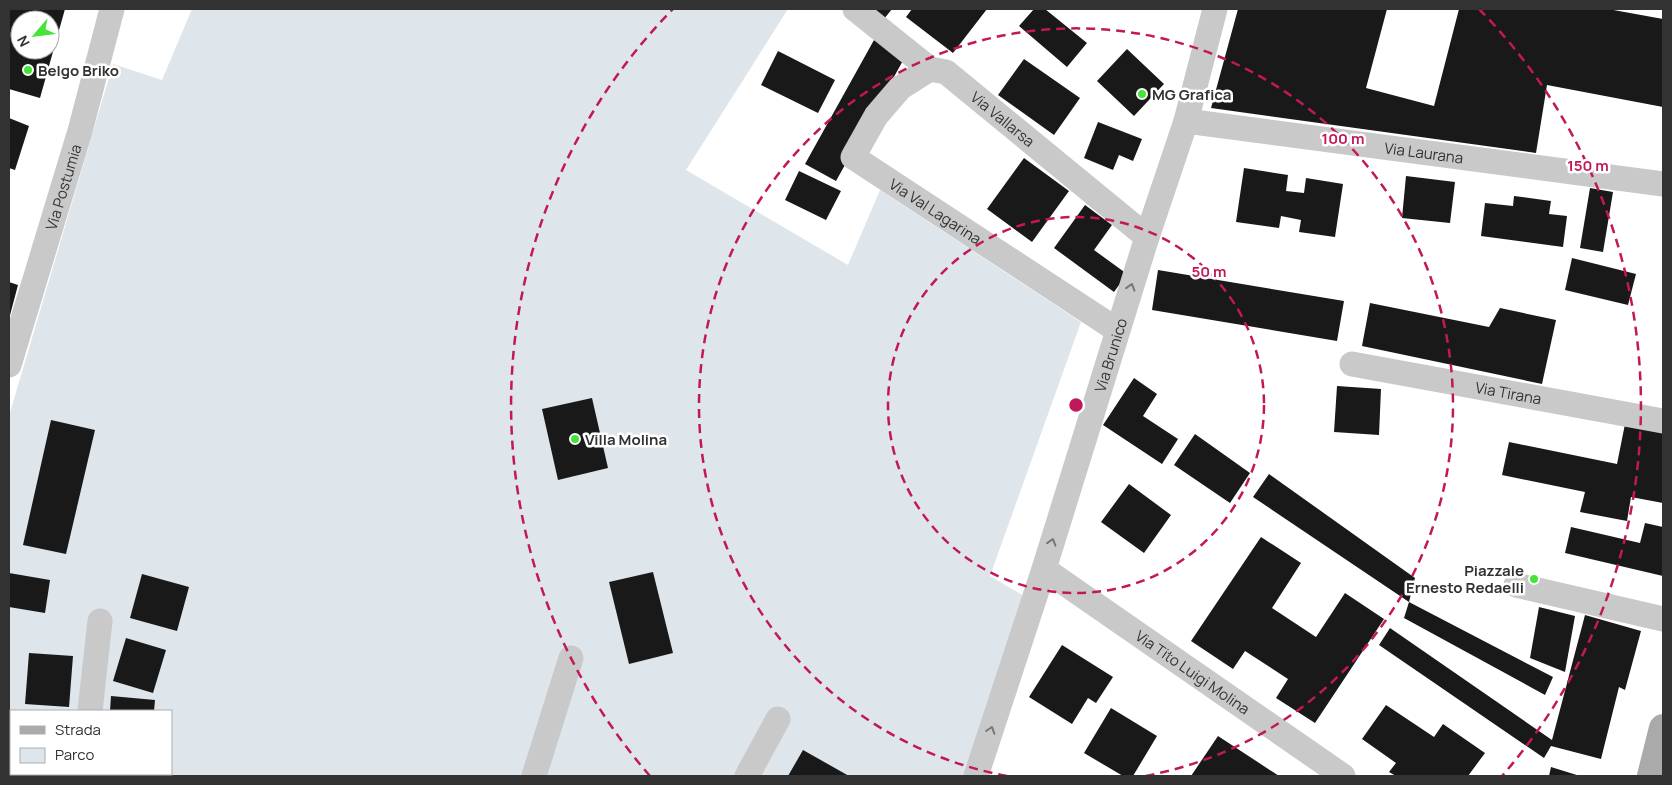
<svg xmlns="http://www.w3.org/2000/svg" width="1672" height="785" viewBox="0 0 1672 785" font-family="Manrope,sans-serif">
<rect width="100%" height="100%" fill="#fff"/>
<path fill="#dee5eb" d="M 192,9 L 788,9 L 686,170 L 848,265 L 880,190 L 1081,322 L 990,576 L 1029,599 L 971,776 L 31,776 L 30,774 L 171,774 L 171,711 L 11,711 L 11,743 L 9,739 L 9,416 L 113,64 L 162,80 Z"/>
<path fill="#191919" fill-rule="evenodd" d="M 9,9 L 65,9 L 40,98 L 9,89 ZM 20,20 L 50,20 L 50,50 L 20,50 Z
M 871,9 L 892,9 L 884,19 Z
M 912,9 L 987,9 L 953,53 L 906,17 Z
M 1034,9 L 1045,9 L 1087,43 L 1067,67 L 1019,26 Z
M 1238,9 L 1387,9 L 1366,88 L 1434,106 L 1459,9 L 1608,9 L 1663,19 L 1663,107 L 1547,85 L 1536,153 L 1211,108 Z
M 874,40 L 905,57 L 836,181 L 805,164 Z
M 1127,49 L 1164,84 L 1134,116 L 1097,81 Z
M 778,51 L 835,80 L 818,113 L 761,85 Z
M 1024,59 L 1080,98 L 1054,135 L 998,95 Z
M 9,118 L 29,126 L 15,170 L 9,168 Z
M 1098,122 L 1142,139 L 1133,161 L 1119,155 L 1113,170 L 1084,158 Z
M 1024,158 L 1069,191 L 1032,242 L 987,209 Z
M 1244,168 L 1288,175 L 1286,191 L 1304,193 L 1306,178 L 1343,184 L 1335,237 L 1299,232 L 1301,220 L 1281,216 L 1279,228 L 1236,222 Z
M 799,171 L 841,191 L 826,220 L 785,200 Z
M 1406,176 L 1455,182 L 1450,223 L 1402,218 Z
M 1590,188 L 1613,192 L 1603,252 L 1580,248 Z
M 1514,196 L 1551,201 L 1549,214 L 1567,216 L 1563,247 L 1481,236 L 1485,203 L 1513,206 Z
M 1085,205 L 1112,225 L 1094,250 L 1127,274 L 1114,292 L 1054,248 Z
M 1572,258 L 1636,274 L 1628,305 L 1565,290 Z
M 1158,270 L 1344,301 L 1337,341 L 1152,310 Z
M 9,282 L 18,285 L 9,319 Z
M 1370,303 L 1489,327 L 1500,308 L 1556,320 L 1542,384 L 1362,346 Z
M 1134,378 L 1157,394 L 1143,416 L 1178,439 L 1162,464 L 1103,425 Z
M 1337,386 L 1381,389 L 1379,435 L 1334,432 Z
M 592,398 L 608,468 L 558,480 L 542,409 Z
M 51,420 L 95,430 L 66,554 L 23,545 Z
M 1625,424 L 1663,432 L 1663,503 L 1631,497 L 1627,521 L 1580,512 L 1585,492 L 1502,475 L 1509,442 L 1617,464 Z
M 1195,434 L 1250,473 L 1230,503 L 1174,465 Z
M 1269,474 L 1415,578 L 1409,602 L 1553,677 L 1545,695 L 1404,618 L 1409,602 L 1253,497 Z
M 1129,484 L 1171,515 L 1144,553 L 1101,522 Z
M 1645,523 L 1663,527 L 1663,576 L 1565,553 L 1571,527 L 1640,543 Z
M 1261,537 L 1301,563 L 1272,608 L 1316,637 L 1345,593 L 1384,619 L 1315,723 L 1276,698 L 1288,679 L 1245,651 L 1233,669 L 1191,641 Z
M 653,572 L 673,653 L 629,664 L 609,582 Z
M 9,573 L 50,580 L 45,613 L 9,607 Z
M 142,574 L 189,587 L 177,631 L 130,618 Z
M 1539,607 L 1575,616 L 1565,672 L 1530,658 Z
M 1585,615 L 1641,631 L 1625,690 L 1619,687 L 1601,759 L 1551,746 L 1544,758 L 1379,645 L 1390,628 L 1552,740 Z
M 126,638 L 166,650 L 153,693 L 113,681 Z
M 1062,645 L 1113,677 L 1096,703 L 1088,698 L 1072,724 L 1029,697 Z
M 29,653 L 73,656 L 69,707 L 25,704 Z
M 111,696 L 155,700 L 154,711 L 110,711 Z
M 1386,705 L 1434,737 L 1443,724 L 1485,753 L 1468,776 L 1396,776 L 1389,772 L 1396,763 L 1362,739 Z
M 1111,708 L 1157,736 L 1133,776 L 1123,776 L 1084,753 Z
M 1218,736 L 1279,776 L 1191,776 Z
M 803,750 L 849,776 L 788,776 Z
M 1551,767 L 1580,776 L 1549,776 Z"/>
<g fill="none" stroke-linecap="round" stroke-linejoin="round">
<g stroke="#c9c9c9" stroke-width="25">
<path id="s1" d="M 855,9 L 930,69 L 946,72 L 1147,237"/>
<path id="s2" d="M 930,69 L 900,88 L 876,116 L 853,157 L 1117,330"/>
<path id="s3" d="M 1186,121 L 1663,184"/>
<path id="s4" d="M 1352,364 L 1663,421"/>
<path id="s5" d="M 9,365 L 80,131 L 112,9"/>
<path id="s6" d="M 1044,569 L 1343,776"/>
<path d="M 1516,585 L 1663,619"/>
<path d="M 90,711 L 100,621"/>
<path d="M 9,759 L 11,763"/>
<path d="M 85,776 L 86,774"/>
<path d="M 534,776 L 571,658"/>
<path d="M 747,776 L 778,719"/>
<path id="s7" d="M 976,776 L 1044,569 L 1147,237 L 1186,121 L 1215,9"/>
</g>
<path stroke="#aaa" stroke-width="28" d="M 1651,776 L 1663,728"/>
</g>
<defs><path id="oneway-chevron" d="M-2-3.5L2.5 0L-2 3.5" fill="none" stroke-width="1.6" stroke-linecap="round" stroke-linejoin="round" transform="scale(1.25)"/></defs>
<g stroke="#767676">
<use href="#oneway-chevron" transform="translate(1131 287) rotate(-73)"/>
<use href="#oneway-chevron" transform="translate(1052 542) rotate(-73)"/>
<use href="#oneway-chevron" transform="translate(991 730) rotate(-72)"/>
</g>
<g fill="none" stroke="#c2185b" stroke-width="2.5" stroke-dasharray="9 6">
<circle cx="1076" cy="405" r="188"/>
<path d="M1007 776A377 377 0 1 1 1145 776"/>
<path d="M650 776A565 565 0 0 1 673 9M1479 9A565 565 0 0 1 1502 776"/>
</g>
<g fill="#46e438" stroke="#fff" stroke-width="2">
<circle cx="28" cy="70" r="5"/>
<circle cx="1142" cy="94" r="5"/>
<circle cx="575" cy="439" r="5"/>
<circle cx="1534" cy="579" r="5"/>
</g>
<g text-anchor="middle" dominant-baseline="central" stroke-width="5" stroke-linejoin="round" paint-order="stroke">
<g font-size="15" font-weight="bold" fill="#323232" stroke="#fff" text-anchor="start">
<text x="38" y="70">Belgo Briko</text>
<text x="1152" y="94">MG Grafica</text>
<text x="585" y="439">Villa Molina</text>
<text x="1524" y="570" text-anchor="end">Piazzale<tspan x="1524" dy="17">Ernesto Redaelli</tspan></text>
</g>
<g font-size="15" fill="#323232" stroke="#fff">
<text stroke="none"><textPath href="#s1" startOffset="186">Via Vallarsa</textPath></text>
<text stroke="none"><textPath href="#s3" startOffset="240">Via Laurana</textPath></text>
<text stroke="none"><textPath href="#s5" startOffset="186">Via Postumia</textPath></text>
<text stroke="none"><textPath href="#s2" startOffset="218">Via Val Lagarina</textPath></text>
<text stroke="none"><textPath href="#s7" startOffset="442">Via Brunico</textPath></text>
<text stroke="none"><textPath href="#s4" startOffset="159">Via Tirana</textPath></text>
<text stroke="none"><textPath href="#s6" startOffset="181">Via Tito Luigi Molina</textPath></text>
</g>
</g>
<circle cx="1076" cy="405" r="8" fill="#c2185b" stroke="#fff" stroke-width="2.5"/>
<g font-size="15" text-anchor="middle" font-weight="bold" fill="#c2185b" stroke="#fff" stroke-width="5" stroke-linejoin="round" paint-order="stroke">
<text x="1343" y="144">100 m</text>
<text x="1588" y="171">150 m</text>
<text x="1209" y="277">50 m</text>
</g>
<rect width="1672" height="785" fill="none" stroke="#323232" stroke-width="20"/>
<rect x="10" y="710" width="162" height="65" fill="#ffffff" stroke="#adadad"/>
<rect x="20" y="726" width="25" height="8" fill="#aaaaaa" stroke="#adadad"/>
<text x="55" y="735" font-size="15" fill="#323232">Strada</text>
<rect x="20" y="748" width="25" height="15" fill="#dee5eb" stroke="#adadad"/>
<text x="55" y="760" font-size="15" fill="#323232">Parco</text>
<g transform="translate(35 35) rotate(242)"><circle r="24" fill="#ffffff" stroke="#adadad"/>
<path d="M0-4L9 19L0 12L-9 19Z" fill="#46e438"/>
<text y="-8" font-size="14" font-weight="bold" text-anchor="middle" fill="#323232">N</text>
</g>
</svg>
